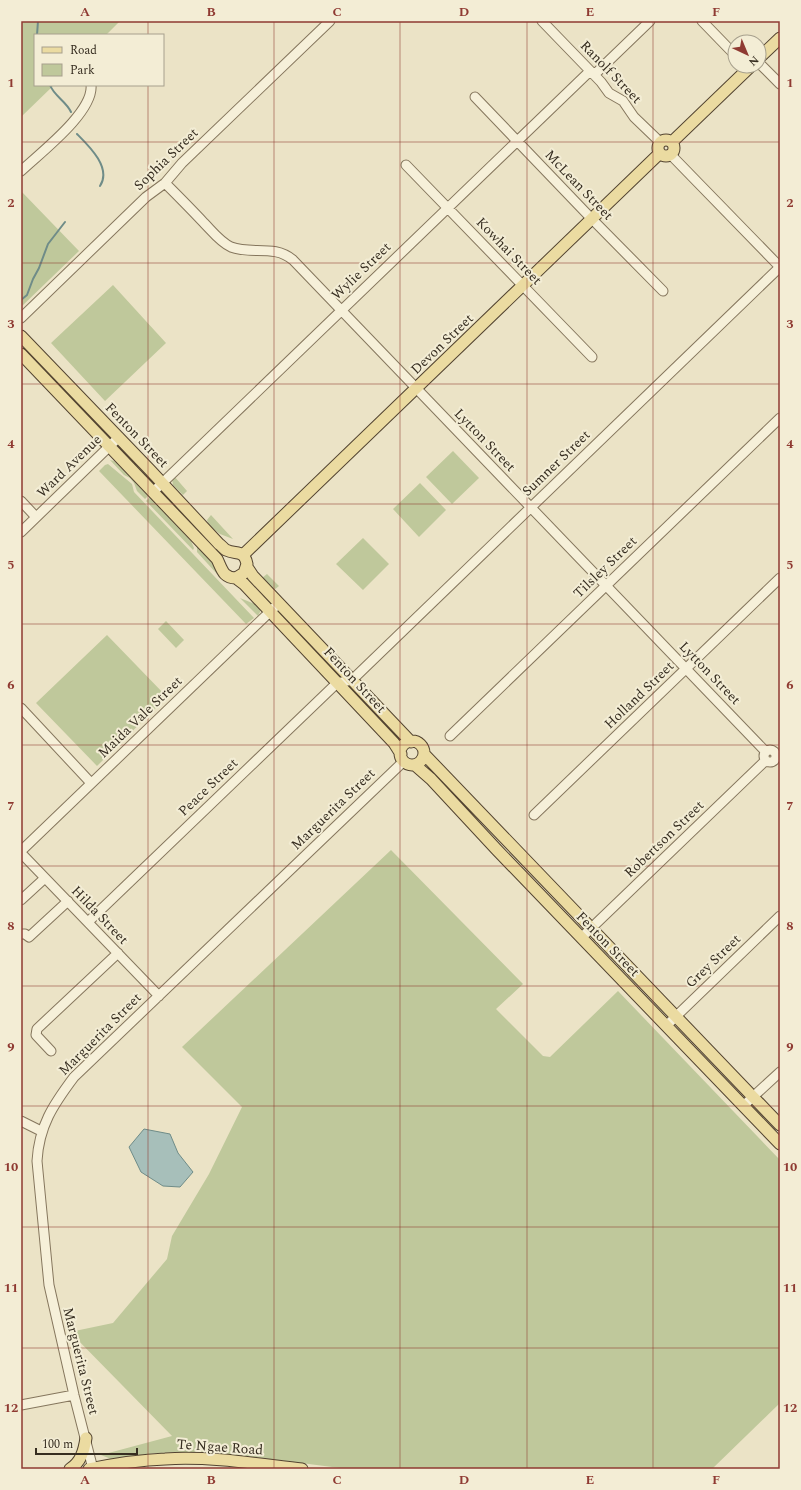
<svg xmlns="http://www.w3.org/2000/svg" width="801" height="1490" viewBox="0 0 801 1490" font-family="Spectral,serif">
<rect width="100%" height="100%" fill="#ebe3c6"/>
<path fill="#bfc89b" d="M 21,21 L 120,21 L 106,35 L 35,35 L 35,85 L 54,85 L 21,117 Z
M 21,191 L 79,251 L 21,307 Z
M 113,285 L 166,343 L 105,401 L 51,343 Z
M 453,451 L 479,478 L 452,504 L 426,477 Z
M 110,460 L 114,461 L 118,464 L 148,496 L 145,499 L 137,491 L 134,483 L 130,478 L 124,475 Z
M 108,464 L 132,484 L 134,492 L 254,618 L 246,624 L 99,471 L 105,465 Z
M 174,476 L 187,491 L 183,495 L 173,485 L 172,479 Z
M 420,483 L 446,510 L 419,537 L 393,509 Z
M 150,497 L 191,541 L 194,548 L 193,550 L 146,501 Z
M 211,515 L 233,539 L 220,534 L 209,526 L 207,520 Z
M 363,538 L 389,564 L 363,590 L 336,564 Z
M 197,547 L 212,558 L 217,574 L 197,552 Z
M 267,574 L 279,586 L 274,590 L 262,578 Z
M 240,598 L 260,606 L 260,612 L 258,616 Z
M 166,621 L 184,640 L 176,648 L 158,629 Z
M 107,635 L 167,697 L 97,766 L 36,703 Z
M 391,850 L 523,984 L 496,1009 L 543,1056 L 550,1057 L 618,991 L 780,1160 L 780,1403 L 712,1469 L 348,1469 L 238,1455 L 195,1452 L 156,1453 L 111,1459 L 101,1455 L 172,1436 L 70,1332 L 113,1323 L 167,1259 L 172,1236 L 209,1174 L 242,1107 L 182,1047 Z"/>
<path fill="#a7bfba" stroke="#6f8c88" d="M 144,1129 L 170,1134 L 178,1153 L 193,1172 L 180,1187 L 163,1186 L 141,1172 L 129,1147 Z"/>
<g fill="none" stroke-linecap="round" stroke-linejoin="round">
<path stroke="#6f8c88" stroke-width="2" d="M 37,35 L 38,21
M 50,85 C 54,96 66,101 71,112
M 77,134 C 89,146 112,168 100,186
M 21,300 L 27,295 L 33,279 L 39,268 L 48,244 L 65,222"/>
<defs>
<path id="minor" d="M 542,21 L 601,82 L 609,93 L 623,101 L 634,117 L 660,142
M 702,21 L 735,55
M 759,63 L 780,84
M 594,75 L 650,21
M 475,97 L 588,215 L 663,291
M 671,155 L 780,267
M 406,165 L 592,357
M 21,171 C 40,153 94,112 91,85
M 165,183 C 178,196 191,209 204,223 C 212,231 220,242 231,247 C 252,255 274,244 293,260 L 766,752
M 21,318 L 146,197 L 165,183 L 182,163 L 330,21
M 153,492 L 590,71
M 21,501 L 36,517
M 21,532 L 119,437
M 21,708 L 91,783
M 450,736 L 780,418
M764 756a6 6 0 1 1 12 0a6 6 0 1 1-12 0Z
M 534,815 L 780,578
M 21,851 L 279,603
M 21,853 L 159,996
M 21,900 L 45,878
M 88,922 L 337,683 L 352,680 L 780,267
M 21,934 L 25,934 L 29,937 L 68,901
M 581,938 L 765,761
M 666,1026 L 780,916
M 51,1051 L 36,1035 L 37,1029 L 118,953
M 743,1106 L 780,1072
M 21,1121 L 41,1131
M 21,1405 L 74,1395
M 93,1469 L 74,1395 L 49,1285 L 37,1161 C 39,1126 53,1105 74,1077 L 404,761"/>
<path id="major" d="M 759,58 L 780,38
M658 148a8 8 0 1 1 16 0a8 8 0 1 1-16 0Z
M 672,142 L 751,66
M 21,336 L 150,470 L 219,544 C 221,545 224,549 226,550 C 236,555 244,549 247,564 L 244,573 L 236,578 C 223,578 222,569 217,559 L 21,354
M 243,555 L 660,153
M 247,567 L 253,576 L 411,742
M 236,578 L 244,584 L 394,743 L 401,754
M400 753a12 12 0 1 1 24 0a12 12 0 1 1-24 0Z
M 424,754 L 780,1125
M 415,765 L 431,779 L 497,850 L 780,1144
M 70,1469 C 81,1462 84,1451 86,1438
M 89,1469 C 114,1464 140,1460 165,1459 C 210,1456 258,1464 302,1469"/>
</defs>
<use href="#minor" stroke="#85765d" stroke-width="11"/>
<use href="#major" stroke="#534431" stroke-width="13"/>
<use href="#minor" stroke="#f6f0d9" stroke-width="9"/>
<use href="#major" stroke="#ebdba1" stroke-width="11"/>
</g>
<path fill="none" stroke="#8f3a32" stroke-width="1" stroke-opacity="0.55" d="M 148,21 L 148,35M 274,21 L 274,1469M 400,21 L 400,1469M 527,21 L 527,1469M 653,21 L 653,1469M 148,85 L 148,1469M 21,142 L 780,142M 21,263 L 780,263M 21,384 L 780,384M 21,504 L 780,504M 21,624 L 780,624M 21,745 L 780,745M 21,866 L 780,866M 21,986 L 780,986M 21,1106 L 780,1106M 21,1227 L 780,1227M 21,1348 L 780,1348"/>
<g text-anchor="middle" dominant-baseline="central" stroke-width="4" stroke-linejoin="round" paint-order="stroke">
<g font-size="14" fill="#362d20" stroke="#f3edd5">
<text transform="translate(611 72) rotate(46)">Ranolf Street</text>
<text transform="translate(166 159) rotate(-44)">Sophia Street</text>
<text transform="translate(579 185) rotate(46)">McLean Street</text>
<text transform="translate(509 251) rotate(46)">Kowhai Street</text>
<text transform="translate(361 271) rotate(-44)">Wylie Street</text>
<text transform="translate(442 344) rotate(-44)">Devon Street</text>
<text transform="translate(137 435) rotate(46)">Fenton Street</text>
<text transform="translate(485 440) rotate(46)">Lytton Street</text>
<text transform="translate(556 463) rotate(-44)">Sumner Street</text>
<text transform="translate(69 466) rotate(-44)">Ward Avenue</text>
<text transform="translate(605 567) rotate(-44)">Tilsley Street</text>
<text transform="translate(710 673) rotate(46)">Lytton Street</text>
<text transform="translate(355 680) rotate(47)">Fenton Street</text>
<text transform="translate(639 695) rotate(-44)">Holland Street</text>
<text transform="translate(140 717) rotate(-44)">Maida Vale Street</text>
<text transform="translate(208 787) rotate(-44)">Peace Street</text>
<text transform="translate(333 809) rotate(-44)">Marguerita Street</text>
<text transform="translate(664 839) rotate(-44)">Robertson Street</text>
<text transform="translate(100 915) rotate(46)">Hilda Street</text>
<text transform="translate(608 944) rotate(46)">Fenton Street</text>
<text transform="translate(713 961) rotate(-44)">Grey Street</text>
<text transform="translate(100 1034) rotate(-45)">Marguerita Street</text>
<text transform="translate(81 1361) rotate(76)">Marguerita Street</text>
<text transform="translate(220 1447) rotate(4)">Te Ngae Road</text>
</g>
</g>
<rect width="801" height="1490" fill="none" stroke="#f3edd5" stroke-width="44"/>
<rect x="34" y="34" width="130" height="52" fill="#f3edd5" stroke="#a7a08d"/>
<rect x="42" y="47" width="20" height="6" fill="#ebdba1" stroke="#a7a08d"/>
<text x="70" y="54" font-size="12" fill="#362d20">Road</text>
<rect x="42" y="64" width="20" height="12" fill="#bfc89b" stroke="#a7a08d"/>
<text x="70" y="74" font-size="12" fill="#362d20">Park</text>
<g transform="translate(747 54) rotate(136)"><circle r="19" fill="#f3edd5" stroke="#a7a08d"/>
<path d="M0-3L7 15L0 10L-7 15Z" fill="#8f3a32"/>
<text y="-6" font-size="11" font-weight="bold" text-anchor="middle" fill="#362d20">N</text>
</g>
<path d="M36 1448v6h101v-6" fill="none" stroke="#362d20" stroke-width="2"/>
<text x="42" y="1448" font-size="12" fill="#362d20" stroke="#f3edd5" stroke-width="3" paint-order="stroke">100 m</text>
<rect x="22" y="22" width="757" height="1446" fill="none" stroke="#8f3a32" stroke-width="1.5"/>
<g font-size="13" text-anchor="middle" font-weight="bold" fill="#8f3a32">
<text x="85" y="16">A</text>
<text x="211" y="16">B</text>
<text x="337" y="16">C</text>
<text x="464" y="16">D</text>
<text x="590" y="16">E</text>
<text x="716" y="16">F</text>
<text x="11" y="87">1</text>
<text x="790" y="87">1</text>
<text x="11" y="207">2</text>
<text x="790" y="207">2</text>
<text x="11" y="328">3</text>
<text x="790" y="328">3</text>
<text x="11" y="448">4</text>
<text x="790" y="448">4</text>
<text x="11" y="569">5</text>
<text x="790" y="569">5</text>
<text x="11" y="689">6</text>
<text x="790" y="689">6</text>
<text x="11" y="810">7</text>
<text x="790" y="810">7</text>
<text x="11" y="930">8</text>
<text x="790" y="930">8</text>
<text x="11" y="1051">9</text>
<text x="790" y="1051">9</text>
<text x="11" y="1171">10</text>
<text x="790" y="1171">10</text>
<text x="11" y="1292">11</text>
<text x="790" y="1292">11</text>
<text x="11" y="1412">12</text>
<text x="790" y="1412">12</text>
<text x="85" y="1484">A</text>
<text x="211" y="1484">B</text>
<text x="337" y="1484">C</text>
<text x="464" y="1484">D</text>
<text x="590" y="1484">E</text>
<text x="716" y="1484">F</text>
</g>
</svg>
